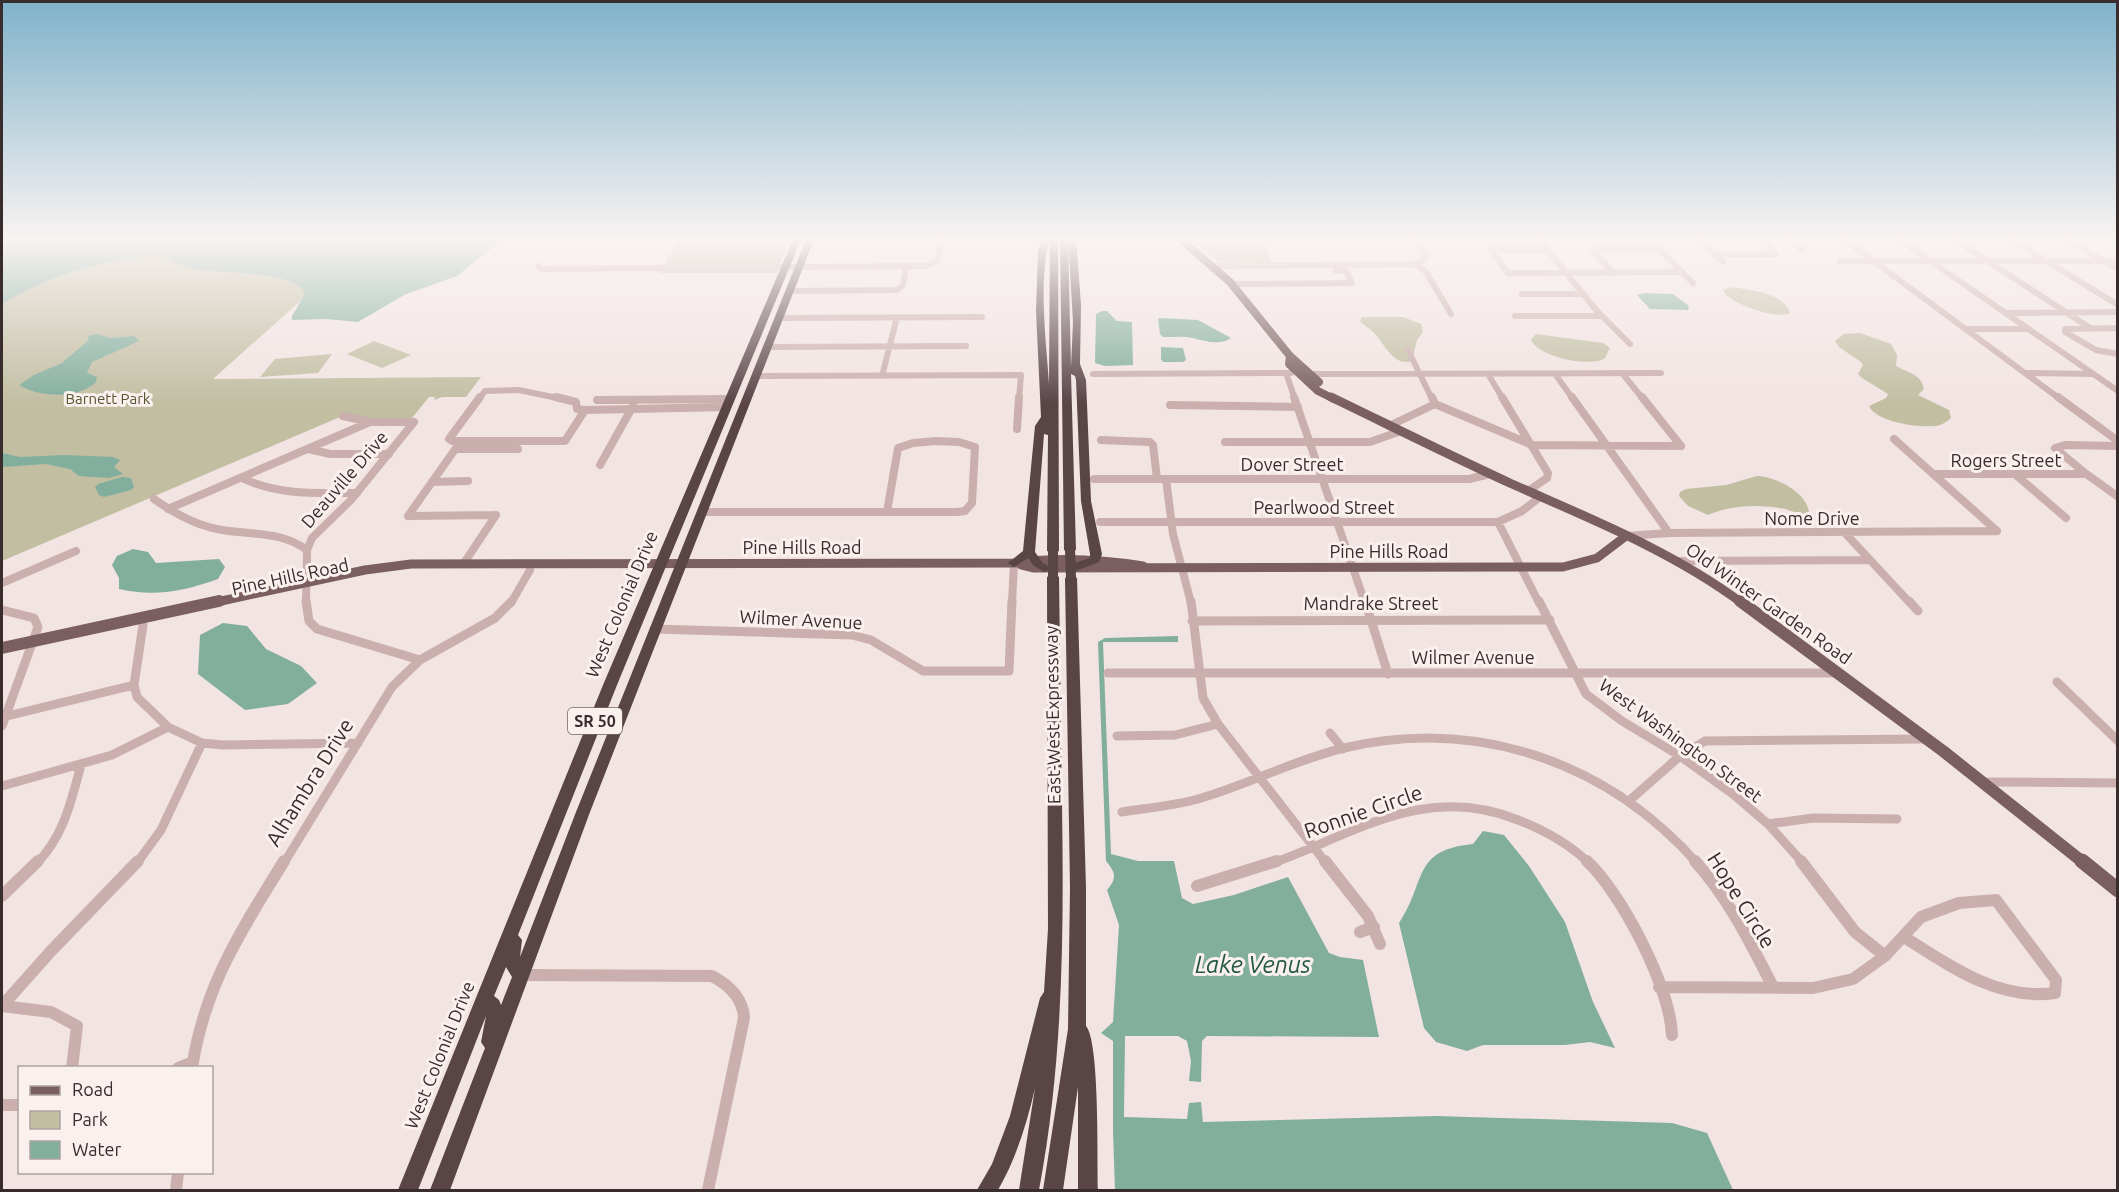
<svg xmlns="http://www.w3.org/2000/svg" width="2119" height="1192" viewBox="0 0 2119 1192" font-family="Ubuntu,sans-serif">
<rect width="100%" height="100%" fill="#f2e4e2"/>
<path fill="#c1bea2" d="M 681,237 L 791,237 L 776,273 L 659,273 Z
M 1187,237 L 1270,237 L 1265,244 L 1272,263 L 1219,262 Z
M 2,253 L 353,254 L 213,379 L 481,377 L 466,397 L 442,397 L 434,400 L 435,397 L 429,397 L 412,418 L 364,418 L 347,414 L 2,561 Z
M 1731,287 C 1750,290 1783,292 1790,313 C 1778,320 1728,304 1723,290 Z
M 1362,317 L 1403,317 L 1421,324 L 1423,332 L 1417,340 L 1412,361 C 1394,367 1385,345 1375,334 C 1371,329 1364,326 1360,321 Z
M 1860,333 L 1891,344 L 1897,355 L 1896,366 C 1909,373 1921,374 1924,389 L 1918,395 L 1949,410 L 1951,418 C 1946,422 1941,426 1935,426 C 1919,428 1876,422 1869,406 L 1886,398 L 1888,394 L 1862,378 L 1858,374 L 1863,365 L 1861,362 L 1839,347 L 1835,341 L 1844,334 Z
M 1536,334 L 1603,343 L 1610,348 C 1609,349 1606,356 1606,357 C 1594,369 1538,357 1531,340 Z
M 374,341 L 411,355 L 382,368 L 347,354 Z
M 332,354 L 318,373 L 260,377 L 275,359 Z
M 1757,476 C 1775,476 1808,493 1809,513 C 1800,515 1793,511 1785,509 C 1760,504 1731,505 1708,515 L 1688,506 L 1679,496 L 1680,492 L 1686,489 L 1726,485 Z"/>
<path fill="#82ae9d" d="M 2,237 L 335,237 L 388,239 L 401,237 L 505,237 L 457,276 L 404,295 L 358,322 L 326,319 L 292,320 L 292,316 L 305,294 C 297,271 223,273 202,270 C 191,269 177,264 168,259 C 156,253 134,258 122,260 C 81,266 37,282 2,304 Z
M 1644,293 L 1673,294 L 1689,306 L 1688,310 L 1650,309 L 1637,295 Z
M 1102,311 L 1107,311 L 1117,321 L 1132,322 L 1133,365 L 1105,366 L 1095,363 L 1096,314 Z
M 1160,318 L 1198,320 L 1231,338 C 1220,346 1205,341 1193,338 C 1184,336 1173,337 1163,337 L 1160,334 L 1158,319 Z
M 97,334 L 111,338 L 134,336 L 139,341 L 92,362 L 87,373 L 97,377 L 96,382 C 77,400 39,397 19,385 L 34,375 L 62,363 L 89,340 L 88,336 Z
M 1161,347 L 1183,348 L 1186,360 L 1183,362 L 1163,362 L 1161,359 Z
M 2,453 L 20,457 L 64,455 L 113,457 L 120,460 L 114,467 L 123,474 L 109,478 L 79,476 L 70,469 L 46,464 L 2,467 Z
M 122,477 L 131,478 L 134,487 L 131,490 L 104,497 L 99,495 L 95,487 L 98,484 Z
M 133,549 L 148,552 L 156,563 L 219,559 L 225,567 L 218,579 C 185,591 155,597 119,589 L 119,578 L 112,565 L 117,556 Z
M 223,623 L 247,626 L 266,649 L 301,666 L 317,683 L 288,704 L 245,710 L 198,674 L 200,635 Z
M 1178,636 L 1178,642 L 1103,642 L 1111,854 L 1138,861 L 1174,861 L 1182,898 L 1193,904 L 1234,895 L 1288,877 L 1329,953 L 1340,957 L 1363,960 L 1379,1037 L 1207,1036 L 1202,1041 L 1201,1082 L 1189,1081 L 1191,1061 L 1187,1041 L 1178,1036 L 1125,1036 L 1124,1117 L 1187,1119 L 1189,1103 L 1201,1102 L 1203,1122 L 1436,1116 L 1672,1123 L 1707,1133 L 1733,1190 L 1115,1190 L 1113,1131 L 1113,1041 L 1101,1033 L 1113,1022 L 1119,925 L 1107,890 C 1117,878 1116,873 1106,861 L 1098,642 L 1105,638 Z
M 1483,831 L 1504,835 L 1529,866 L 1565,922 L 1593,1002 L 1615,1048 L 1590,1042 L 1565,1045 L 1483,1045 L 1467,1051 L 1436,1042 L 1424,1028 L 1399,923 C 1427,882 1411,850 1473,844 Z"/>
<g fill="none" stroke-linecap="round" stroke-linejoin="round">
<path stroke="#caafae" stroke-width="6" d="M 1537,237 L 1597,311 L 1630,344
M 1647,237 L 1693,283
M 1696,237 L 1723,262
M 1787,237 L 1802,250
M 1841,237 L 2060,399
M 1896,237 L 2118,391
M 1951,237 L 2090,328
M 2007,237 L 2118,305
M 2062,237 L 2118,269
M 1491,250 L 1508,273 L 1683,272
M 1491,250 L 1547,250
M 1592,250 L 1660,249
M 1592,250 L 1613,273
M 1714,254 L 1776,254 L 1758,237
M 1840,261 L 2118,261
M 1415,264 L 1426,272 L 1451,314
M 538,266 L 541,269 L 926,266 L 937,261 L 942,237
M 1214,266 L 1415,264 L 1423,261 L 1427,254 L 1412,237
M 1232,284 L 1352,283 L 1346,271 L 1336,271
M 789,291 L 897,290 L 903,285 L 906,266
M 1522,294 L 1582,294
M 2006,313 L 2118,312
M 1515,316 L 1602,316
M 779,318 L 982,317
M 2118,328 L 2065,329 L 2065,332 L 2096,350 L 2118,354
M 1966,329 L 2028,329
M 767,347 L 966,346
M 1408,350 L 1432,399
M 1286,373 L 1295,399
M 1622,373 L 1643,399
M 2027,373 L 2093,374
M 1093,374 L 1291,373
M 1309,374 L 1661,373
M 1488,374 L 1503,399
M 1555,374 L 1573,399
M 756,376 L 1021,375 L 1019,399
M 882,376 L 897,317
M 479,399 L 485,391 L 519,390 L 562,399"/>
<path stroke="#caafae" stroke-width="8" d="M 480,397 L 449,439 L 452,441 L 565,441 L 585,410
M 556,397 L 576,402 L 577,409 L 585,410
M 1294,397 L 1365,603
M 1432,397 L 1435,404
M 1502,397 L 1548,473 L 1547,478 L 1528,491
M 1572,397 L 1669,533
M 1642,397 L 1681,446
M 2058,397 L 2118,441
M 597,400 L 730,399
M 1170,405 L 1298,407
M 585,410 L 727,407
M 343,416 L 370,422 L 414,422
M 1389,426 L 1435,404 L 1532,445 L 1681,446
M 1017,429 L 1019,397
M 1894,439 L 1997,531
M 1101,440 L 1150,442 L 1153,445 L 1157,479
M 936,441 L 959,442 L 975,447 L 972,503 L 965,511 L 957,512 L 887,512 L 898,448 L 913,443 Z
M 1225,442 L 1370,442 L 1401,431
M 309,449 L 330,454 L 389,454
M 456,449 L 518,449
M 600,465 L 633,406
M 2085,473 L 2117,496
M 1935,474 L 2083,474 L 2085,473 L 2055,448 L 2065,445 L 2118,446
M 2016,475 L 2066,518
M 242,478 C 279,496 317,493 357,493
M 1094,479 L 1469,479 L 1490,474
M 1166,479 L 1173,534 L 1191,603
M 432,482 L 468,481
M 154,499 C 175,514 197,526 222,530 C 252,535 281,531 307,550
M 168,509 L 370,422
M 701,512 L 887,512
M 408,516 L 461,441
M 408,516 L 496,515
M 1100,522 L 1498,522 L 1522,511 L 1540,497
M 1498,522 L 1539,603
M 1845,533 L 1910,603
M 1626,536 L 1669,533 L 1997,531
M 1679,561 L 1869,560
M 464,563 L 496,515
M 2,583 L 76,551
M 306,603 L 307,550 L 312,538 L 351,500 L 414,422
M 511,603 L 530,570
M 1012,603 L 1014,563"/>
<path stroke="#caafae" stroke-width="9" d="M 306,601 L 309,621 L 317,629 L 420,660
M 1191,601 L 1203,698 L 1218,724 L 1326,863
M 1365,601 L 1388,674
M 1539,601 L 1586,694 L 1622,721 L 1680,756 L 1733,794 L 1768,824 L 1803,863
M 1909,601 L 1918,611
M 2,610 L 34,618 L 38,627 L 2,726
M 1192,621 L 1550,620
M 143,625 L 134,685 L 137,697 L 168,727 L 202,743 L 223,745 L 358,743
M 654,629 L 852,635 L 871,640 L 923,671 L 1009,671 L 1012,601
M 1108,673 L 1836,673
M 2057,682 L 2118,741
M 3,717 L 134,685
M 1330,733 L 1343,749
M 1117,736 L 1175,735 L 1218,724
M 1984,782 L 2118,783
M 2,786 L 112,755 L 168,727
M 1630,800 L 1680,756 L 1705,741 L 1926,739
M 1122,812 C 1147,808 1173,806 1198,799 C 1247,785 1294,760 1344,748 C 1477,717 1606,761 1697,863
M 1768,824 L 1813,818 L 1897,819
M 37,863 C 64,836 71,801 81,765
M 137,863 L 161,830 L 202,743
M 284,863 L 392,687 L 420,660 L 495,618 L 512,601
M 1273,863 C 1358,832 1426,783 1518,820 C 1544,830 1568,843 1589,863"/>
<path stroke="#caafae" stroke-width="12" d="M 1325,861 L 1368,916 L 1380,944
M 1587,861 C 1622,894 1670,987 1672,1035
M 1695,861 C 1729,899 1750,942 1773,987
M 1801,861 L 1855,932 L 1885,956
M 1197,886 L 1277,861
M 2,896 L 38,861
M 1360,932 L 1374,927
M 522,975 L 712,976 C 729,985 743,998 744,1018 L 708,1190
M 1659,987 L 1813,988 L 1853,979 L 1885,956 L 1921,917 L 1959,903 L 1996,900 L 2056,980 L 2055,993 C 1998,1001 1950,966 1904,937
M 2,1006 L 51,951 L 138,861
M 2,1006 L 51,1012 L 77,1026 L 72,1068
M 178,1068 L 193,1062
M 192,1068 C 205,984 241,931 284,861
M 2,1105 L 20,1105
M 176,1190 L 178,1172"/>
<path stroke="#7a5e60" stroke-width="8" d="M 1178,237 L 1230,282 L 1290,356 L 1319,382
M 1290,356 L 1289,364 L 1318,391 L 1334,399"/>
<path stroke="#7a5e60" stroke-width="9" d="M 1331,397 C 1391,426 1451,456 1512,484 C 1591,519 1672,551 1742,603
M 1021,565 L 1033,568 L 1563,567 L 1597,558 L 1626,536
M 212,603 L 365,570 L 411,564 L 1014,563 C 1057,557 1100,559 1143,566"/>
<path stroke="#7a5e60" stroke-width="12" d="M 1740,601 L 1943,751 L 2084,863
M 2,648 L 219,601"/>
<path stroke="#7a5e60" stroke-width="15" d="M 2082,861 L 2118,890"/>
<path fill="#594446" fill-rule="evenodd" d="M 794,237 L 802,237 L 617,685 L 518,935 L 522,940 L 520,957 L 576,812 L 807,237 L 815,237 L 590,812 L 450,1190 L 430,1190 L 485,1048 L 481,1042 L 486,1016 L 418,1190 L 398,1190 L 603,685 ZM 506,967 L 512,977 L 501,1005 L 499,1000 L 494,996 Z
M 1042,237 L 1050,237 C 1038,280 1046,339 1049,384 L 1050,237 L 1058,237 L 1059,551 L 1053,554 L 1047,551 L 1048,435 L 1044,434 L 1035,552 L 1042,562 L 1051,568 L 1045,572 L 1034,566 L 1028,558 L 1014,567 L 1008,563 L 1023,551 L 1035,426 L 1041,417 L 1036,311 L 1038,251 Z
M 1060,237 L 1068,237 L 1071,367 L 1073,322 L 1068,237 L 1076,237 L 1081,305 L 1080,364 L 1086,380 L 1091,501 L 1102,554 L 1099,562 L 1073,572 L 1069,571 L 1067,568 L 1069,565 L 1090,558 L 1090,554 L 1081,501 L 1076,380 L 1075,376 L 1071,374 L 1076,550 L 1070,553 L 1064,550 Z
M 1053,573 L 1059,577 C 1060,653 1061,729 1062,805 C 1064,934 1063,1063 1039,1190 L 1019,1190 L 1035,1088 C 1027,1123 1016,1159 998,1190 L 977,1190 L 992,1164 L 1010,1116 L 1040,998 L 1044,992 L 1048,929 L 1047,577 Z
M 1071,574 L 1077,578 L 1086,888 L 1086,1026 C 1100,1042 1097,1162 1098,1190 L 1078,1190 L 1078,1087 L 1063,1190 L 1043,1190 L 1068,1029 L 1070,888 L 1065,578 Z"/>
<path stroke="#594446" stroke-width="10" d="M 1070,550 L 1071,578
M 1053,551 L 1053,577"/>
</g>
<linearGradient id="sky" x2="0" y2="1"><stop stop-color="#7fb2ca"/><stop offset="0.59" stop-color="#f9f3f2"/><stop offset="1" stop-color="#f9f3f2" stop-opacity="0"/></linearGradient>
<rect width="2119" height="404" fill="url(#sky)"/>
<g text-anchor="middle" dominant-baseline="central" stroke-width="6" stroke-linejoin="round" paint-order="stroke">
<g font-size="15" fill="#565431" stroke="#faf0ee">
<text x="108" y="398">Barnett Park</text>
</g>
<rect fill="#faf0ee" stroke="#736767" stroke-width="1.5" x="568" y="708" width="54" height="26" rx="4.5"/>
<g font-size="16" font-weight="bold" fill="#392c2d">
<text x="595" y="721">SR 50</text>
</g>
<g font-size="18" fill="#392c2d" stroke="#faf0ee">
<text x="2006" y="460">Rogers Street</text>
<text x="1292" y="464">Dover Street</text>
<text transform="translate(344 479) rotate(-49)">Deauville Drive</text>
<text x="1324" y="507">Pearlwood Street</text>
<text x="1812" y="518">Nome Drive</text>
<text x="802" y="547">Pine Hills Road</text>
<text x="1389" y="551">Pine Hills Road</text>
<text transform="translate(290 576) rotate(-12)">Pine Hills Road</text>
<text x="1371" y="603">Mandrake Street</text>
<text transform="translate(1769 603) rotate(35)">Old Winter Garden Road</text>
<text transform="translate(621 604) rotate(-67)">West Colonial Drive</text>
<text transform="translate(801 619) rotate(3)">Wilmer Avenue</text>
<text x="1473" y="657">Wilmer Avenue</text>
<text transform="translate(1052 715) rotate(-91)">East-West Expressway</text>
<text transform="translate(1681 740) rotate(36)">West Washington Street</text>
<text transform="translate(439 1055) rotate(-68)">West Colonial Drive</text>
</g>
<g font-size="21" fill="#392c2d" stroke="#faf0ee">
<text transform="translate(309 782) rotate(-58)">Alhambra Drive</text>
<text transform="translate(1363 811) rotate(-19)">Ronnie Circle</text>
<text transform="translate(1742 900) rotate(58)">Hope Circle</text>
</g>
<g font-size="24" font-style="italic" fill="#245846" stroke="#faf0ee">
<text x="1253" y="964">Lake Venus</text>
</g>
</g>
<rect width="2119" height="1192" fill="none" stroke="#392c2d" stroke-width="6"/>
<rect x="18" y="1066" width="195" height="108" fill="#faf0ee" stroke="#ada2a1" stroke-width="1.5"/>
<rect x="30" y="1086" width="30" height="9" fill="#7a5e60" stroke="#ada2a1" stroke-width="1.5"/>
<text x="72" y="1096" font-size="18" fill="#392c2d">Road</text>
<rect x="30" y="1111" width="30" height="18" fill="#c1bea2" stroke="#ada2a1" stroke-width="1.5"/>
<text x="72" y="1126" font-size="18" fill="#392c2d">Park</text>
<rect x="30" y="1141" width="30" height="18" fill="#82ae9d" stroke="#ada2a1" stroke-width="1.5"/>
<text x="72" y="1156" font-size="18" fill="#392c2d">Water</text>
</svg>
